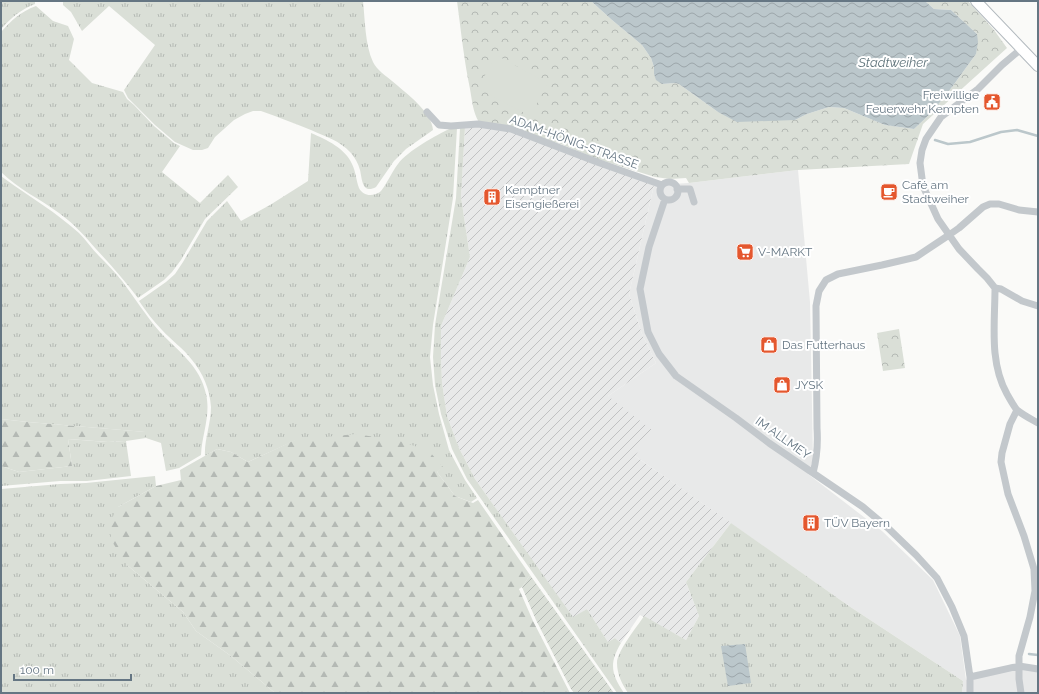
<svg xmlns="http://www.w3.org/2000/svg" width="1039" height="694" viewBox="0 0 1039 694" font-family="Raleway,sans-serif">
<defs>
<pattern id="industrial-furrows" width="10" height="10" patternUnits="userSpaceOnUse"><rect width="10" height="10" fill="#e8e9e9"/><path d="M-1 1l2-2M0 10L10 0M9 11l2-2" fill="none" stroke="#c0c1c2"/></pattern>
<pattern id="grass-tufts" width="24" height="20" patternUnits="userSpaceOnUse"><rect width="24" height="20" fill="#dadfd7"/><path d="M3 7l-1-3M5 7V3M7 7l1-3M15 17l-1-3M17 17v-4M19 17l1-3" fill="none" stroke="#b4b9b4"/></pattern>
<pattern id="forest-firs" width="22" height="20" patternUnits="userSpaceOnUse"><rect width="22" height="20" fill="#dadfd7"/><path d="M5 1l3.5 6h-7zM16 11l3.5 6h-7z" fill="#b4b9b4"/></pattern>
<pattern id="park-crowns" width="20" height="18" patternUnits="userSpaceOnUse"><rect width="20" height="18" fill="#dadfd7"/><path d="M2 6a3 3 0 1 1 6 0M12 15a3 3 0 1 1 6 0" fill="none" stroke="#b4b9b4"/></pattern>
<pattern id="garden-furrows" width="10" height="10" patternUnits="userSpaceOnUse"><rect width="10" height="10" fill="#dadfd7"/><path d="M-1 1l2-2M0 10L10 0M9 11l2-2" fill="none" stroke="#b4b9b4"/></pattern>
<pattern id="water-waves" width="16" height="10" patternUnits="userSpaceOnUse"><rect width="16" height="10" fill="#bbc7cb"/><path d="M0 5q4-4 8 0t8 0" fill="none" stroke="#9ca6aa"/></pattern>
</defs>
<rect width="100%" height="100%" fill="#fafaf8"/>
<path fill="#e8e9e9" d="M 798,170 L 810,302 L 813,460 L 808,474 L 882,531 L 933,580 L 960,636 L 966,680 L 1015,663 L 1038,668 L 1038,693 L 962,693 L 963,681 L 849,606 L 635,456 L 608,396 L 656,363 L 642,334 L 629,294 L 654,185 L 689,183 Z"/>
<path fill="url(#industrial-furrows)" d="M 477,126 L 511,131 L 654,185 L 629,294 L 642,334 L 656,363 L 608,396 L 652,430 L 635,456 L 731,523 L 686,582 L 699,616 L 686,640 L 640,615 L 621,643 L 615,638 L 608,642 L 587,609 L 573,618 L 475,479 L 459,448 L 447,416 L 442,383 L 441,357 L 441,326 L 470,257 L 461,197 L 465,127 Z"/>
<path fill="url(#grass-tufts)" d="M 1,1 L 35,1 L 35,4 C 20,10 12,17 1,29 Z
M 63,1 L 363,1 C 365,19 365,45 373,62 C 377,70 386,76 392,81 C 406,93 432,112 433,130 L 406,149 L 394,161 L 376,187 C 362,195 362,178 360,170 C 358,163 355,158 351,153 C 339,140 326,137 311,130 C 294,123 278,117 261,111 L 253,111 L 245,114 L 234,120 L 215,137 L 208,148 L 202,150 L 193,150 L 175,142 L 155,125 L 128,98 L 124,90 L 155,45 L 109,6 L 82,31 L 71,12 L 63,5 Z
M 36,6 L 53,21 L 68,26 L 74,39 L 69,60 L 92,83 L 123,92 L 127,99 L 134,105 L 154,126 L 174,143 L 180,146 L 162,172 L 200,203 L 228,175 L 238,187 L 205,219 L 181,260 L 172,272 L 164,280 L 138,298 C 125,281 111,265 96,249 C 85,236 73,223 59,213 C 40,199 18,189 1,172 L 1,32 C 12,20 20,12 36,6 Z
M 465,127 L 461,197 L 470,257 L 441,326 L 441,357 L 442,383 L 447,416 L 459,448 L 475,479 L 573,617 L 587,609 L 608,642 L 615,638 L 621,643 C 609,663 611,674 624,693 L 617,693 L 467,479 L 452,449 L 441,414 L 435,385 L 433,357 L 435,325 L 456,198 L 460,128 Z
M 451,128 L 457,128 L 453,198 L 433,325 L 430,357 L 433,385 L 439,414 L 449,450 L 465,480 L 477,498 L 471,502 L 455,496 L 437,472 L 442,466 L 296,440 L 248,462 L 231,452 L 217,449 L 205,456 C 204,440 211,424 211,407 C 210,390 203,373 192,360 C 184,349 171,340 162,330 C 153,321 146,311 139,301 L 166,282 L 175,274 L 183,262 L 207,221 L 227,201 L 241,221 L 270,205 L 308,181 L 311,133 C 327,140 345,148 352,164 C 356,172 356,180 359,188 C 363,196 372,197 380,192 C 384,189 393,170 398,164 C 407,151 437,135 451,128 Z
M 1,176 L 5,179 C 30,197 57,213 79,233 C 86,240 92,249 99,256 C 107,264 115,272 122,281 C 135,298 146,316 160,332 C 179,352 200,366 206,394 C 211,415 202,434 201,455 L 179,468 L 166,471 L 161,443 L 146,438 L 145,432 L 28,422 L 1,419 Z
M 68,439 L 107,442 L 126,441 L 131,476 L 87,481 L 60,481 L 1,486 L 1,466 L 19,472 L 72,466 Z
M 155,476 L 156,486 L 118,507 L 127,565 L 183,612 L 196,631 L 231,656 L 275,693 L 1,693 L 1,489 L 60,484 L 86,483 Z
M 731,523 L 849,606 L 963,681 L 962,693 L 628,693 C 622,684 617,674 617,663 C 617,651 637,627 644,616 L 686,640 L 699,616 L 686,582 Z"/>
<path fill="url(#forest-firs)" d="M 1,419 L 28,422 L 146,432 L 146,438 L 126,441 L 108,442 L 68,439 L 72,466 L 19,472 L 1,466 Z
M 356,434 L 400,441 L 429,451 L 443,467 L 437,472 L 455,496 L 473,503 L 478,500 L 530,575 L 522,587 L 519,589 L 533,621 L 570,693 L 275,693 L 231,656 L 196,631 L 183,612 L 127,565 L 111,540 L 110,522 L 118,507 L 156,486 L 181,480 L 180,470 L 217,449 L 231,452 L 248,462 L 295,440 Z"/>
<path fill="url(#park-crowns)" d="M 457,1 L 591,1 L 612,20 L 642,45 L 651,58 L 654,67 L 654,74 L 662,84 L 675,83 L 679,84 L 718,112 L 795,120 L 807,114 L 829,107 L 844,108 L 885,125 L 914,129 L 929,115 L 941,101 L 952,87 L 976,54 L 977,34 L 951,10 L 934,9 L 925,1 L 968,1 L 994,30 L 1007,48 L 923,124 L 909,164 L 798,170 L 689,183 L 686,178 L 670,179 L 655,177 L 597,159 L 561,144 L 479,122 C 473,113 472,100 470,89 C 464,60 461,31 457,1 Z
M 899,329 L 905,368 L 883,371 L 877,333 Z"/>
<path fill="url(#garden-furrows)" d="M 530,575 L 614,693 L 574,693 L 571,689 L 536,620 L 522,587 Z"/>
<path fill="#dadfd7" d="M 496,55 L 548,83 L 530,116 L 478,88 Z"/>
<path fill="url(#water-waves)" d="M 591,1 L 925,1 L 934,9 L 951,10 L 977,34 L 978,42 L 976,54 L 952,87 L 941,101 L 929,115 L 914,129 L 885,125 L 844,108 L 829,107 L 807,114 L 795,120 L 737,122 L 718,112 L 679,84 L 675,83 L 662,84 L 656,80 L 654,74 L 654,67 L 651,58 L 642,45 L 612,20 Z
M 745,644 L 751,683 L 728,686 L 721,646 Z"/>
<g fill="none" stroke-linecap="round" stroke-linejoin="round">
<path stroke="#bbc7cb" stroke-width="2.5" d="M 935,140 L 948,144 L 970,142 L 1001,132 L 1017,130 L 1038,136
M 1029,654 L 1038,655"/>
<defs>
<path id="secondary" d="M 976,1 L 1038,66"/>
</defs>
<use href="#secondary" stroke="#b3babf" stroke-width="12"/>
<path stroke="#c3c8cc" stroke-width="7" d="M 1021,49 L 1002,65 L 978,89 L 941,117 L 926,139 L 922,150 L 920,163 L 923,186 L 938,219 L 959,249 L 978,269 L 987,278 L 995,288 L 1001,289 L 1022,301 L 1038,306
M 427,112 L 439,125 L 451,126 L 478,124 L 511,129 L 597,162 L 662,185
M660 191a9 9 0 1 1 18 0a9 9 0 1 1-18 0Z
M 677,189 L 690,189 L 694,202
M 665,199 L 649,247 L 640,289 L 648,332 L 659,354 L 676,376 L 736,418 L 769,443 L 863,507 L 888,528 L 916,555 L 937,578 L 952,607 L 964,636 L 970,677 L 970,693
M 995,288 C 995,323 989,362 1007,394 C 1010,399 1013,405 1017,410 C 1023,415 1031,419 1038,423
M 1017,410 L 1010,424 L 1002,453 L 1001,462 L 1008,494 L 1024,536 L 1034,569 L 1035,591 L 1030,617 L 1019,656 L 1019,679 L 1021,693
M 813,473 C 817,458 818,443 817,428 L 816,306 L 819,291 L 826,280 L 838,274 L 882,265 L 916,257 L 949,235 L 959,228 L 983,207 L 990,204 L 999,204 L 1019,210 L 1038,212
M 970,677 L 1019,666 L 1038,669"/>
<use href="#secondary" stroke="#fff" stroke-width="10"/>
</g>
<defs>
<symbol id="civic-square" viewBox="-11 -11 22 22"><rect x="-9" y="-9" width="18" height="18" rx="4" fill="#e4572e" stroke="#fff"/><path d="M-.6-6.5H3V-4.5H.6V-3L4-1V1h2V6H-6V1h2V-1L-.6-3ZM-1.2 2.5V6h2.4V2.5Z" fill="#fff"/></symbol>
<symbol id="cafe-square" viewBox="-11 -11 22 22"><rect x="-9" y="-9" width="18" height="18" rx="4" fill="#e4572e" stroke="#fff"/><path d="M-5.5-4.5H6V0H3Q3 3.5 0 3.5H-2.5Q-5.5 3.5-5.5 0ZM3-3.2v2h1.7v-2ZM-6 4.5H4V6H-6Z" fill="#fff"/></symbol>
<symbol id="building-square" viewBox="-11 -11 22 22"><rect x="-9" y="-9" width="18" height="18" rx="4" fill="#e4572e" stroke="#fff"/><path d="M-4-6H4V6H1V3H-1V6H-4ZM-2.5-4.3h1.7v1.8h-1.7ZM.8-4.3h1.7v1.8H.8ZM-2.5-1h1.7V.8h-1.7ZM.8-1h1.7V.8H.8Z" fill="#fff"/></symbol>
<symbol id="supermarket-square" viewBox="-11 -11 22 22"><rect x="-9" y="-9" width="18" height="18" rx="4" fill="#e4572e" stroke="#fff"/><path d="M-6-5.5h2.5l.6 2H6L4.5 2H-2.5L-4.4-4H-6ZM-1.5 3.2a1.3 1.3 0 1 0 .1 0ZM3 3.2a1.3 1.3 0 1 0 .1 0Z" fill="#fff"/></symbol>
<symbol id="shop-square" viewBox="-11 -11 22 22"><rect x="-9" y="-9" width="18" height="18" rx="4" fill="#e4572e" stroke="#fff"/><path d="M-5-2.5h2.3a2.7 3.5 0 0 1 5.4 0H5L5.5 6h-11ZM-1.5-2.5h3a1.5 2.3 0 0 0-3 0Z" fill="#fff"/></symbol>
</defs>
<g fill-rule="evenodd">
<use href="#civic-square" x="982" y="92" width="20" height="20"/>
<use href="#cafe-square" x="879" y="182" width="20" height="20"/>
<use href="#building-square" x="482" y="187" width="20" height="20"/>
<use href="#supermarket-square" x="735" y="242" width="20" height="20"/>
<use href="#shop-square" x="759" y="335" width="20" height="20"/>
<use href="#shop-square" x="772" y="375" width="20" height="20"/>
<use href="#building-square" x="801" y="513" width="20" height="20"/>
</g>
<g text-anchor="middle" dominant-baseline="central" stroke-width="4" stroke-linejoin="round" paint-order="stroke">
<g font-size="12" fill="#657683" stroke="#fff" text-anchor="start">
<text x="979" y="95" text-anchor="end">Freiwillige<tspan x="979" dy="14">Feuerwehr Kempten</tspan></text>
<text x="902" y="185">Café am<tspan x="902" dy="14">Stadtweiher</tspan></text>
<text x="505" y="190">Kemptner<tspan x="505" dy="14">Eisengießerei</tspan></text>
<text x="758" y="252">V-MARKT</text>
<text x="782" y="345">Das Futterhaus</text>
<text x="795" y="385">JYSK</text>
<text x="824" y="523">TÜV Bayern</text>
</g>
<g font-size="12" fill="#657683" stroke="#fff">
<text transform="translate(574 142) rotate(20)">ADAM-HÖNIG-STRASSE</text>
<text transform="translate(783 438) rotate(35)">IM ALLMEY</text>
</g>
<g font-size="13" font-style="italic" fill="#60757c" stroke="#fff">
<text x="893" y="62">Stadtweiher</text>
</g>
</g>
<rect width="1039" height="694" fill="none" stroke="#657683" stroke-width="4"/>
<path d="M14 674v6h117v-6" fill="none" stroke="#657683" stroke-width="2"/>
<text x="20" y="674" font-size="12" fill="#657683" stroke="#ffffff" stroke-width="3" paint-order="stroke">100 m</text>
</svg>
